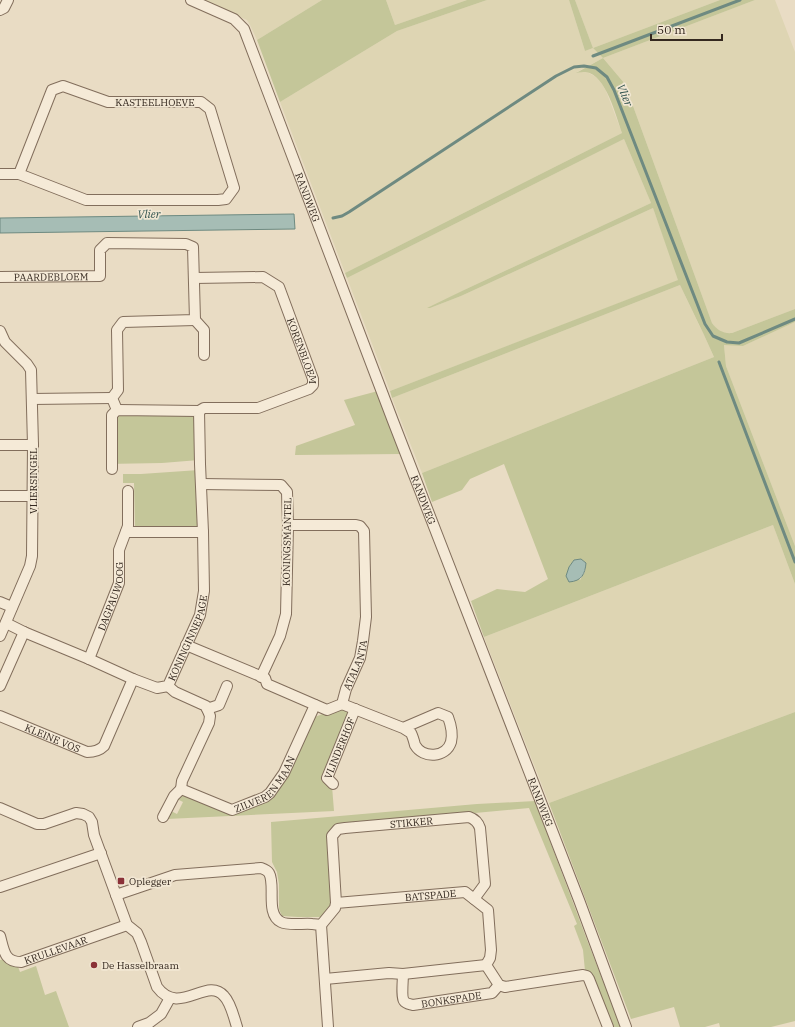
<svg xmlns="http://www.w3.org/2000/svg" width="795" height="1027" viewBox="0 0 795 1027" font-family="'IBM Plex Serif',serif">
<rect width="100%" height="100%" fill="#e9dcc4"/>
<path fill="#ded5b3" d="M 205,0 L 322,0 L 257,40 L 250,25 L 247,20 L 204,1 Z
M 386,0 L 467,0 L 395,25 Z
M 487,0 L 569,0 L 585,51 L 593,48 L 575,0 L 720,0 L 593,48 L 603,58 L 755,0 L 775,0 L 795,52 L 795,309 L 732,333 L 726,334 L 716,328 L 712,323 L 625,84 L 603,58 L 577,72 L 587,72 L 596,77 L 602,84 L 606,91 L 622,133 L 345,273 L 280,102 L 397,31 Z
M 624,139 L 651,203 L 464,290 L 430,308 L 461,296 L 653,208 L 679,280 L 390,391 L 347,278 Z
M 680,285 L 699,325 L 704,335 L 714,357 L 422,473 L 392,398 Z
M 795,322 L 795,546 L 726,366 L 724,344 L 743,346 Z
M 773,525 L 795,584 L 795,712 L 549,803 L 484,637 Z"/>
<path fill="#c4c699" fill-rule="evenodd" d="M 322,0 L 386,0 L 395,25 L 467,0 L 487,0 L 397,31 L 280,102 L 257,40 Z
M 569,0 L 575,0 L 593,48 L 720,0 L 755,0 L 603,58 L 625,84 L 712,323 C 717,330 724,334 732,333 L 795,309 L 795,322 L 743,346 L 724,345 L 726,366 L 795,546 L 795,584 L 773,525 L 484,637 L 471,601 L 497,589 L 525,592 L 548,579 L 504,464 L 470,479 L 462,490 L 432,502 L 422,473 L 714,357 L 704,335 L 680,285 L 392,398 L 390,391 L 678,280 L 653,208 L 461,296 L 430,308 L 427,308 L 464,290 L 651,203 L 624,139 L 347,278 L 345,273 L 622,133 C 616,116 606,75 586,72 C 583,72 579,72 576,73 L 603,58 L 593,48 L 585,51 ZM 581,559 L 586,563 L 585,572 L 580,580 L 569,567 L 574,560 Z
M 378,391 L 401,454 L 295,455 L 296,446 L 355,425 L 344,400 Z
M 116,416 L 198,416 L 199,460 L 162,463 L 106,464 L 106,457 L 115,457 Z
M 199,470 L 199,528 L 135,527 L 134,483 L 123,483 L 123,474 L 141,474 Z
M 341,707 L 353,711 L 322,779 L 332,786 L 334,811 L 167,819 L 171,811 L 177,814 L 183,802 L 177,799 L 178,796 L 184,795 L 233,813 L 271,799 L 312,718 Z
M 795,712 L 795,1021 L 771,1027 L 720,1027 L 719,1023 L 705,1027 L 680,1027 L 674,1007 L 631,1019 L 549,803 Z
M 535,801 L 587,940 L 621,1027 L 610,1027 L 585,971 L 583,950 L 574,926 L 577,924 L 529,808 L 335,826 L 334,905 L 323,917 L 298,917 L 282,916 L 279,909 L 279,884 L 277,872 L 272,862 L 271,822 L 477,804 Z
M 4,959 L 17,964 L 20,972 L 36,966 L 45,995 L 56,991 L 69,1027 L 0,1027 L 0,960 Z"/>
<path fill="#a6bdb5" stroke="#6e8a81" d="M 294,214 L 295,229 L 0,233 L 0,218 Z
M 581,559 L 586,563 C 585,574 582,581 569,582 L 566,576 L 569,567 L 574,560 Z"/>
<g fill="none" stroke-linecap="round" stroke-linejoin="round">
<path stroke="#6e8a81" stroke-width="3" d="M 593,56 L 740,0
M 333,218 L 342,216 L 349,212 L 556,76 L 574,67 L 584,66 L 596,68 L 607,77 L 614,90 L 705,324 L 713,336 L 727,342 L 739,343 L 795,319
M 719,362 L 795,562"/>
<defs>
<g id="minor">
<path id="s1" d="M 191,0 L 234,19 L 244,29 L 393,421 L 579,900 L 626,1027"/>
<path d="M 0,10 L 4,8 L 8,0"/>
<path d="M 0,174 L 19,174 L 86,200 L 218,200 L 226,199 L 234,188 L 210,109 L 201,102 L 108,102 L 63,86 L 52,90 L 19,174"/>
<path id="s2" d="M 0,277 L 100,276 L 100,250 L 107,243 L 186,244 L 193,247 L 195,320 L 123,322 L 117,330 L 118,390 L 112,398 L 117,410"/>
<path id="s3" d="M 194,278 L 263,277 L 279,287 L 313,379 L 313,385 L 309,389 L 258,408 L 204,408 L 199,411"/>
<path d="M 195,320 L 204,330 L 204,355"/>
<path d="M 0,331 L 5,342 L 27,364 L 31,370 L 33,445 L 32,556 L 30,566 L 0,636"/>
<path d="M 32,399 L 112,398"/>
<path d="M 0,445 L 33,445"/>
<path d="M 201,484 L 281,485 L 287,492 L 288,525 L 286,614 L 280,636 L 261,677"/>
<path d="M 0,496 L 33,496"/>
<path d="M 126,532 L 203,532"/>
<path d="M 0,602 L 12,607"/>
<path id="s4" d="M 6,623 L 24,632 L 89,659 L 133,679 L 157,688 L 168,686 L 200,615 L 204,591 L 203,532 L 200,464 L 199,411 L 117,410 L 112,415 L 112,469"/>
<path id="s5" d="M 186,645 L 265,678 L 267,684 L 327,710 L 342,704 L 346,689 L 360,658 L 363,641 L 366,617 L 364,531 L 360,526 L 356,525 L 288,525"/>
<path id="s6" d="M 89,659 L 119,583 L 119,550 L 128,526 L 128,491"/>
<path d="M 0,686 L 24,632"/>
<path id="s7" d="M 168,686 L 175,692 L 206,706 L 210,716 L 209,723 L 182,781 L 181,789 L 232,810 L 265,797 L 270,793 L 284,773 L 315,705"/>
<path d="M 342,704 L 403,728 L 438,713 L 448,717 C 451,725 453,734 451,742 C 446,758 423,759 415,745 C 414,741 413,737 411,733 L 403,728"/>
<path d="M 207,709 L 219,705 L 227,686"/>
<path id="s8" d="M 0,716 L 87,752 C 94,752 99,751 104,746 L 133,679"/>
<path id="s9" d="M 333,784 L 327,778 L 355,709"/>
<path d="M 0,808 L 37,824 L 44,824 L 76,813 L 83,814 L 89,817 L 92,822 L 94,835 L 127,925 L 137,933 L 141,942 L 157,987 C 179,1017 207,976 224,996 C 231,1003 234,1018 237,1027"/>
<path d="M 163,817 L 174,796 L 181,789"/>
<path d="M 0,887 L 101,853"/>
<path d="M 116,895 L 175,875 L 261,868 C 264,869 267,870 269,873 C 276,885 265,914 281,922 C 289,926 304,923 312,924 C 315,924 318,925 321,925 L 328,1027"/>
<path id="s10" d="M 336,903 L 332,836 L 338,829 L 345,828 L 469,817 C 475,819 478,822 480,828 L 485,884 L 474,899"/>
<path id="s11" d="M 321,925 L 335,908 L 336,903 L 465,892 L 488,910 L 491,950 L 490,958 L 486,965 L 499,985 L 505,987 L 583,975 L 587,976 L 589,979 L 608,1027"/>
<path id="s12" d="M 0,936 C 4,950 4,962 21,962 L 127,925"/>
<path id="s13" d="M 403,974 C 403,980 401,997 404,1001 C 406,1004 410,1004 413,1005 L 492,993 L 499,985"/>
<path d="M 325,979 L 389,973 L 403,974 L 486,965"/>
<path d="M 138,1027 L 149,1023 L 161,1014 L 170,998"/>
</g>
</defs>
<use href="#minor" stroke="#826e5c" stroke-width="12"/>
<use href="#minor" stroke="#f5ead7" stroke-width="10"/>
</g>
<g fill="#8b3238" stroke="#f2e7d3" stroke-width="1.5">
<rect x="117" y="877" width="8" height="8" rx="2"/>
<circle cx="94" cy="965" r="4"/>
</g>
<g text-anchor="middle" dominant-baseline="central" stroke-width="3.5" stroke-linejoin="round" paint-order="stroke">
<g font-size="10" fill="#34281f" stroke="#f2e7d3">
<text x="155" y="102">KASTEELHOEVE</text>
<text stroke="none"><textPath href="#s1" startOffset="241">RANDWEG</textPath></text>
<text stroke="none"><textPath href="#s2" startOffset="51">PAARDEBLOEM</textPath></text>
<text stroke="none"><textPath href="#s3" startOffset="156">KORENBLOEM</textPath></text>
<text transform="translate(33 481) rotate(-90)">VLIERSINGEL</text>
<text stroke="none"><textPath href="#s1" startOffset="565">RANDWEG</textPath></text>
<text transform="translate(287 542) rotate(-89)">KONINGSMANTEL</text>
<text stroke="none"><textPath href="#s6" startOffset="67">DAGPAUWOOG</textPath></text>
<text stroke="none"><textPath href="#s4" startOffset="228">KONINGINNEPAGE</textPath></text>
<text stroke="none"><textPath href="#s5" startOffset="215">ATALANTA</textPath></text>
<text stroke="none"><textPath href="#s8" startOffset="57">KLEINE VOS</textPath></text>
<text stroke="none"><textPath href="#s9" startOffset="41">VLINDERHOF</textPath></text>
<text stroke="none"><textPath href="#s7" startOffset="232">ZILVEREN MAAN</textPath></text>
<text stroke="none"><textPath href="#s1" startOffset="889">RANDWEG</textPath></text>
<text stroke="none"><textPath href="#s10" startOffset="150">STIKKER</textPath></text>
<text stroke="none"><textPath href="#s11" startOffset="122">BATSPADE</textPath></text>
<text stroke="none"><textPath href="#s12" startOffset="74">KRULLEVAAR</textPath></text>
<text stroke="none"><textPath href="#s13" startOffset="76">BONKSPADE</textPath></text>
</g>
<g font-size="10" fill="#34281f" stroke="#f2e7d3" text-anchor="start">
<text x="129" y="881">Oplegger</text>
<text x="102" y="965">De Hasselbraam</text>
</g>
<g font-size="11" font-style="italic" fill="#30524e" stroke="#f2e7d3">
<text transform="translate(625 95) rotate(67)">Vlier</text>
<text transform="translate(149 214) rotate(-1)">Vlier</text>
</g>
</g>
<path d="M651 34v6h71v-6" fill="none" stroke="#34281f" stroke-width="2"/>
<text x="657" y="34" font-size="12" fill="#34281f" stroke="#f2e7d3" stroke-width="3" paint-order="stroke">50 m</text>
</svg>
